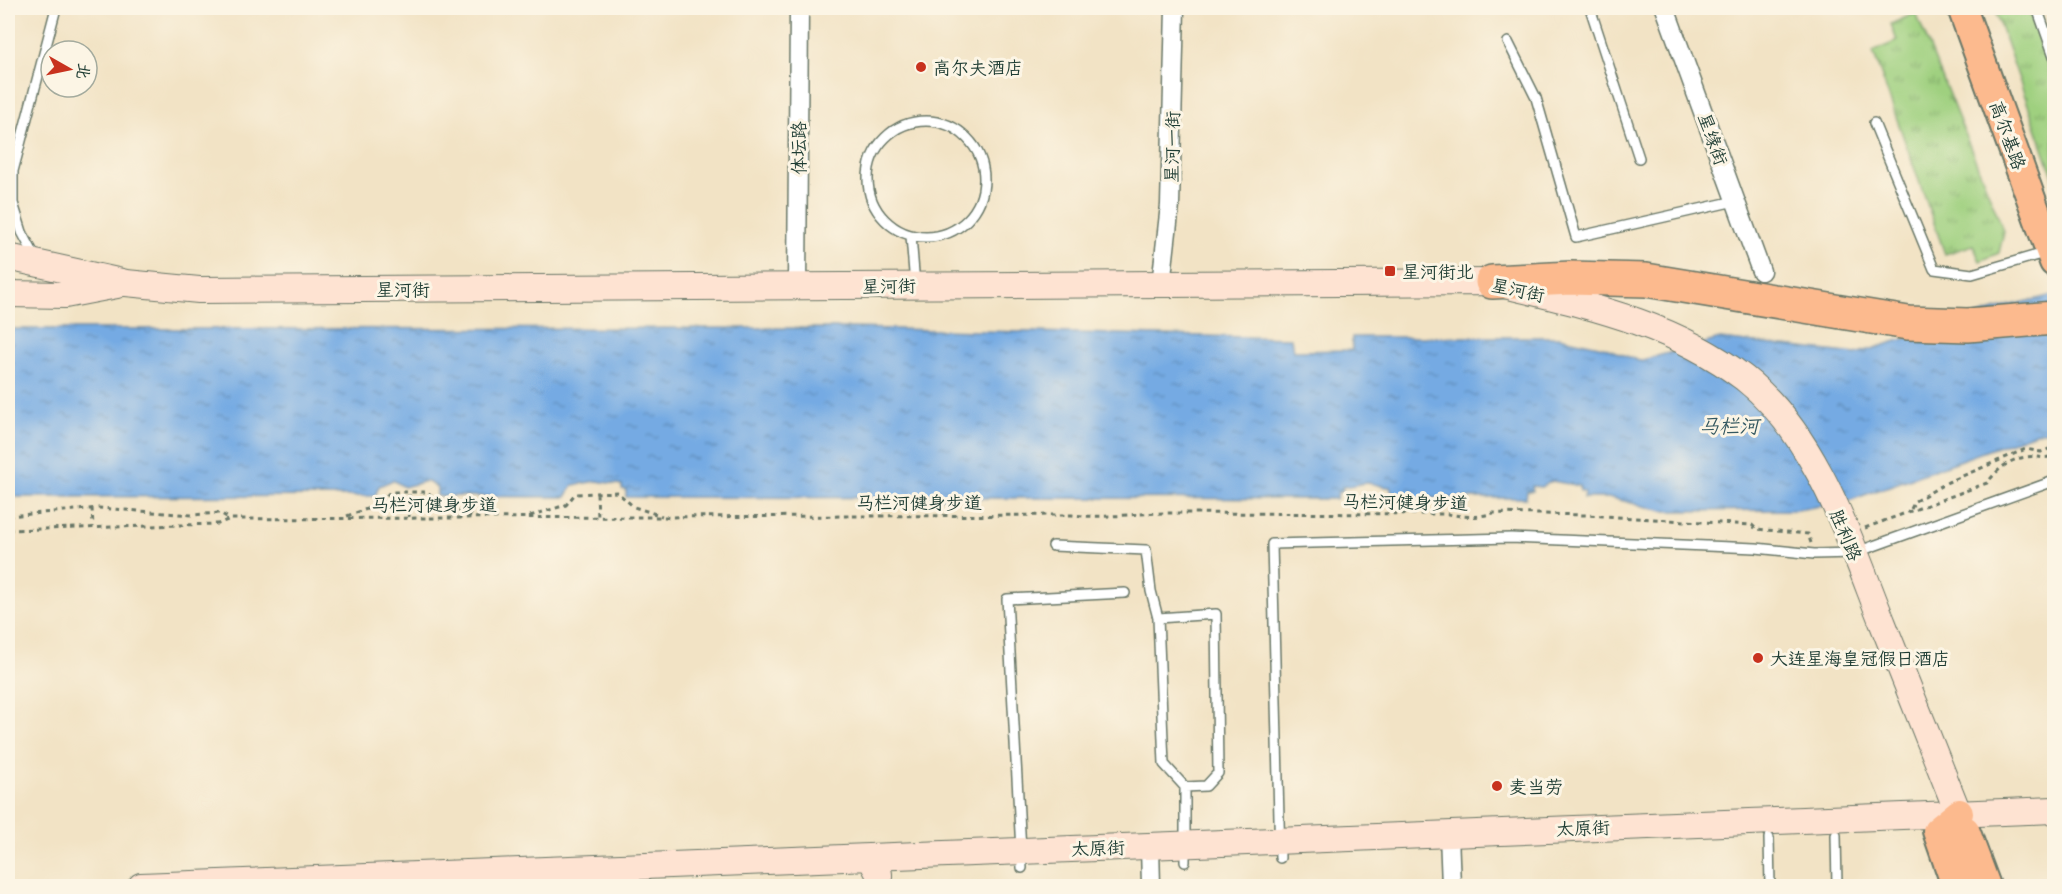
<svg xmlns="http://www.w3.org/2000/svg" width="2062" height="894" viewBox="0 0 2062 894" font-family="'Patrick Hand','LXGW WenKai TC',sans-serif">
<defs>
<pattern id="grass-tufts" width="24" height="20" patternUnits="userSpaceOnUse" patternTransform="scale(1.5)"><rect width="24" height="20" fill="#9fd07f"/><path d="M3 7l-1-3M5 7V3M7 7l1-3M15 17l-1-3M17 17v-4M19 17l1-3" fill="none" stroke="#81aa69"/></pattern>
<pattern id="water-ripples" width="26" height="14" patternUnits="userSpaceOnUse" patternTransform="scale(1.5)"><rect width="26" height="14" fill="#75aae3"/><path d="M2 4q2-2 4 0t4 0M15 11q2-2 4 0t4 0" fill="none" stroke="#5f8cb9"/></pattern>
</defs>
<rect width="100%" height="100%" fill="#fcf5e5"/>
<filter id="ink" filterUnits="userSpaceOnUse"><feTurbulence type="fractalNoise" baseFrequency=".0167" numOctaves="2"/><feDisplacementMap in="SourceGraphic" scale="12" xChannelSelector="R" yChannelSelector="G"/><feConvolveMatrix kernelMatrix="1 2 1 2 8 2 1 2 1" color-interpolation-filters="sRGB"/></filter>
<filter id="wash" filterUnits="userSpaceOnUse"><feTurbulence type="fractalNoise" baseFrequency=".008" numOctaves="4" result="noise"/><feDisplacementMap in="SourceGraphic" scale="24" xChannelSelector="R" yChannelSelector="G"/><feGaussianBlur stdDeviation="1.35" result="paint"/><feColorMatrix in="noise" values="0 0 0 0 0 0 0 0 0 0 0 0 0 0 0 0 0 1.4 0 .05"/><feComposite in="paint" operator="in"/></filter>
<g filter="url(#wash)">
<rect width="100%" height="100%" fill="#f2e3c5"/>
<path fill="url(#grass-tufts)" stroke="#5f865a" stroke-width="1.5" d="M 1994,8 L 2028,8 L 2054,83 L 2054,179 Z
M 1916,13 L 2004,231 L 1999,253 L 1980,261 L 1973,245 L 1945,254 L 1873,52 L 1897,41 L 1891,24 Z"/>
<path fill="url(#water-ripples)" stroke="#4a748c" stroke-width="1.5" d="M 2054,295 L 2054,429 L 2038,432 L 1848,501 L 1797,510 L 1663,511 L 1612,498 L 1584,498 L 1585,492 L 1580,491 L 1580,486 L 1552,481 L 1541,487 L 1532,486 L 1533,491 L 1527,491 L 1526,498 L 1395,498 L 1390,487 C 1381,487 1375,483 1366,483 C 1357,483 1352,487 1342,487 L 1343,492 L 1338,492 L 1336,499 L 626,497 L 626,490 L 622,489 L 622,485 L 597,481 L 573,485 L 566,497 L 437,496 L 437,487 L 426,481 L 404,487 L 393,480 L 379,486 L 375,496 L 8,497 L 8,329 L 851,328 L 1291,338 L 1293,351 L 1352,350 L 1352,337 L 1559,337 L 1603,347 L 1639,361 L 1720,339 L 1856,354 L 2011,305 Z"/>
</g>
<g filter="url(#ink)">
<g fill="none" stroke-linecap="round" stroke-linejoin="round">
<defs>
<path id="lane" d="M 1590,8 L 1639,158
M 2037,8 L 2054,56
M 1508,42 L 1536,98 L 1576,237 L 1735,201
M868 179a58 58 0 1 1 116 0a58 58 0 1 1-116 0Z
M 1874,123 L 1934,269 L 1972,274 L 2048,252
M 911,236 L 915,285
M 37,260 L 22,232 L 13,203 L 13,171 L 56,8
M 1053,546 L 1146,550 L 1151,591 L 1158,618 L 1164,764 L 1185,787 L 1185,862
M 1158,618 L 1216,614 L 1218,773 L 1206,786 L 1185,787
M 1836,835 L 1837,886
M 1769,838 L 1770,886
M 1280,858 L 1272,544 L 1511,538 L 1756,548 L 1814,554 L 1854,553 L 2054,481
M 1022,868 L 1007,599 L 1125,593"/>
<path id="street" d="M 1665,8 L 1761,271
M 1161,285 L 1170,205 L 1175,8
M 797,288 L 799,8
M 1449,834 L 1451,886
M 1150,846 L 1151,886"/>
<path id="secondary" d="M 8,257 L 126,283 L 199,290 L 1492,282 C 1580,304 1670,321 1744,378 C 1817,435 1850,541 1883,624 C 1910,693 1938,761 1965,830
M 8,294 L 65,295 L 117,285
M 870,857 L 879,874 L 879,886
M 141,886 L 2054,810"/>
<path id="primary" d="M 1962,8 L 2054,262
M 1965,830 L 1986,886
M 1956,886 L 1937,831 L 1959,813"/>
<path id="highway" d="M 1492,282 L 1571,278 L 1646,280 L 1908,323 L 1968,325 L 2054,318"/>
</defs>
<use href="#lane" stroke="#697767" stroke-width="12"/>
<use href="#street" stroke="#697767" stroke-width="21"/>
<use href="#secondary" stroke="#697767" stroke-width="28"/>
<use href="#primary" stroke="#697767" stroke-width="32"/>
<use href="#highway" stroke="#697767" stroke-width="36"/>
<path stroke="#697767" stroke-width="3" stroke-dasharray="4.5 4.5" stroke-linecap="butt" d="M 597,493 L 598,518
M 92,508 L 93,527
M 1911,509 L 1915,501 L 1948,482 L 2026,449 L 2041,452 L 2054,447
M 8,516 L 99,508 L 192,515 L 220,513 L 230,519
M 347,516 L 378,505 L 390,492 L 428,492 L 438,504 L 472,516
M 530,516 L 566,505 L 575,494 L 617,492 L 634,507 L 662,516
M 409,517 L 409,492
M 1865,528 L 1987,483 C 1997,470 2009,459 2026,457 C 2037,455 2042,460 2054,456
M 8,530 L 218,524 L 230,519 L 1072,515 C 1105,519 1135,513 1168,513 L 1448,514 C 1463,517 1478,518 1493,513 L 1586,515 L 1752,525 L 1756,529 L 1808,534 L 1811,543"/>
<use href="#lane" stroke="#fff" stroke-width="9"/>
<use href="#street" stroke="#fff" stroke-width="18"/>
<use href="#secondary" stroke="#fee3d2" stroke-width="26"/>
<use href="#primary" stroke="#fcba8e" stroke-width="28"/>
<use href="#highway" stroke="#fcba8e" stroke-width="33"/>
</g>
</g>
<g fill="#c8321e" stroke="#fcf5e5" stroke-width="2">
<circle cx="921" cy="67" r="6"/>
<rect x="1384" y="265" width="12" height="12" rx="3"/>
<circle cx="1758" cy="658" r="6"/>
<circle cx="1497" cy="786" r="6"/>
</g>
<g text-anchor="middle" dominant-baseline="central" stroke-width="6" stroke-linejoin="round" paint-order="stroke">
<g font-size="18" fill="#1f3d34" stroke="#fcf5e5" text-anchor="start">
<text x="933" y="67">高尔夫酒店</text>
<text x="1402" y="271">星河街北</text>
<text x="1770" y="658">大连星海皇冠假日酒店</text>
<text x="1509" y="786">麦当劳</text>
</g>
<g font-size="18" fill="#1f3d34" stroke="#fcf5e5">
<text transform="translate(2008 135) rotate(70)">高尔基路</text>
<text transform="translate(1713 139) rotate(70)">星缘街</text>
<text transform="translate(1172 147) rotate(-89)">星河一街</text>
<text transform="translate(798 148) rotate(-90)">体坛路</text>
<text transform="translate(889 286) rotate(-1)">星河街</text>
<text x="403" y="289">星河街</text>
<text transform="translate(1518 290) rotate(12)">星河街</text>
<text x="919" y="502">马栏河健身步道</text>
<text transform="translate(1405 502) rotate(1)">马栏河健身步道</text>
<text x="434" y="504">马栏河健身步道</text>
<text transform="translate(1846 535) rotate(67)">胜利路</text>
<text transform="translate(1583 828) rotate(-2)">太原街</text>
<text transform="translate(1098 848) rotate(-2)">太原街</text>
</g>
<g font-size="20" font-style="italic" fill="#345860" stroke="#fcf5e5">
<text x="1729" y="425">马栏河</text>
</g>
</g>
<rect width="2062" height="894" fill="none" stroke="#fcf5e5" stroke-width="30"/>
<g transform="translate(69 69) rotate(99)"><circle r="28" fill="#fcf5e5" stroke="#a4ab9e" stroke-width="1.5"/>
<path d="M0-4.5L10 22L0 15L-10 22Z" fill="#c8321e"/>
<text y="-9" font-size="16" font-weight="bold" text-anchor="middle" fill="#1f3d34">北</text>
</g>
</svg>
